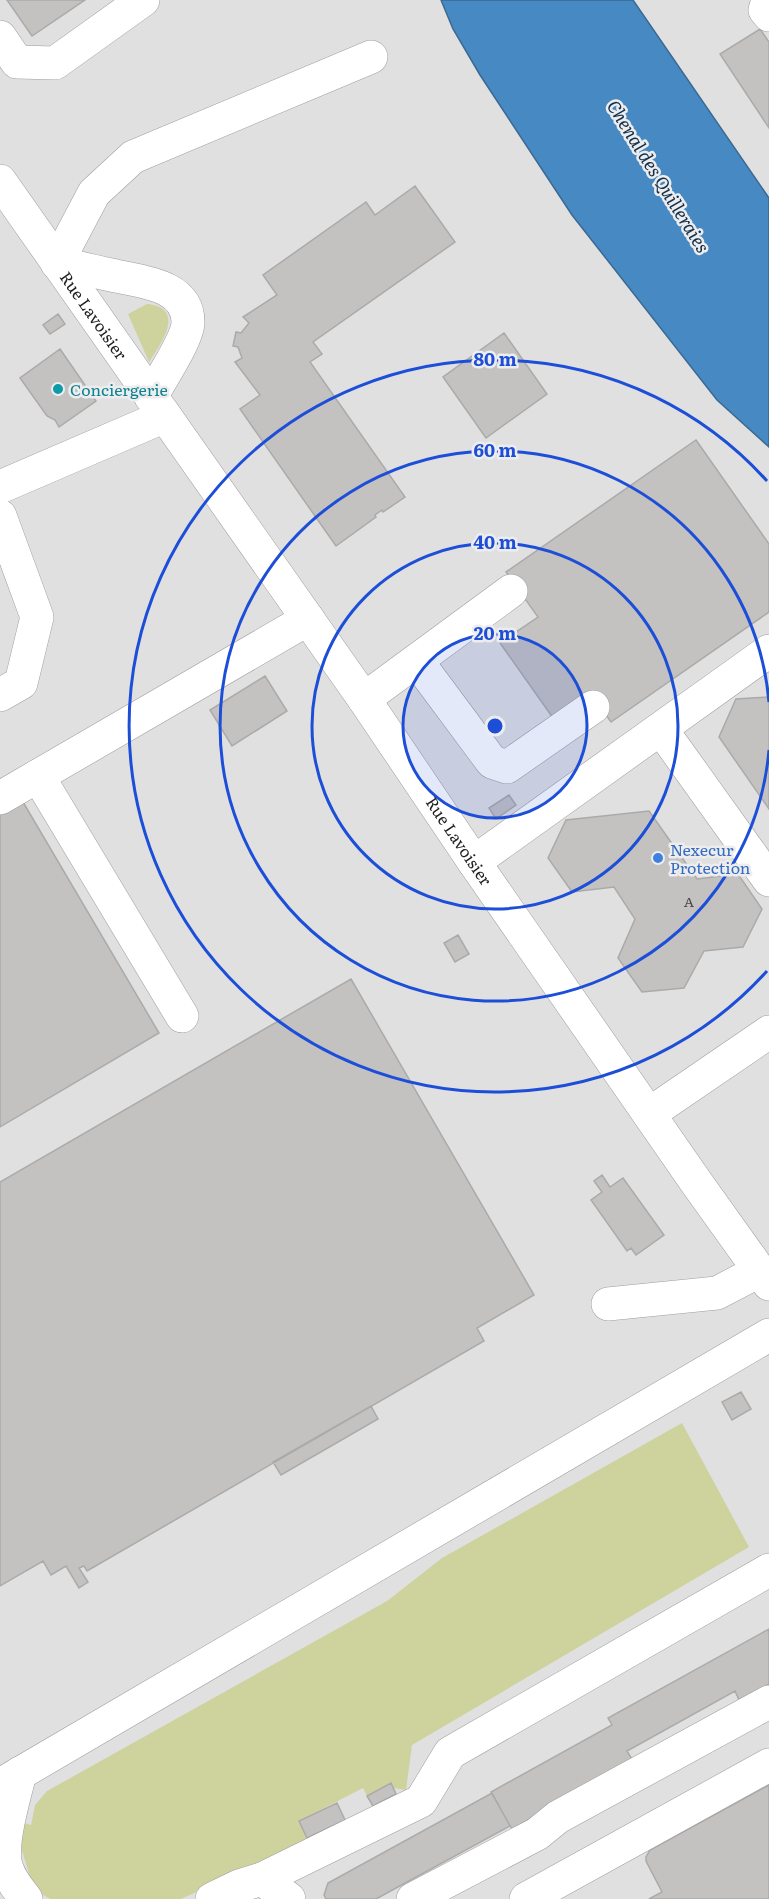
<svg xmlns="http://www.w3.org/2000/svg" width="769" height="1899" viewBox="0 0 769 1899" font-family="Literata,serif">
<rect width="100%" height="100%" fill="#e0e0e1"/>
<path fill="#ced39e" d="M 147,304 C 187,308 161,344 149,362 L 128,314 Z
M 682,1423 L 749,1547 L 412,1745 L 406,1790 L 393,1788 L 390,1784 L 367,1796 L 363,1788 L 299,1821 L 309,1841 L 181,1899 L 50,1899 L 40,1893 L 31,1880 L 20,1844 L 24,1823 L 31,1825 L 35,1805 L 47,1791 L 387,1601 L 442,1558 Z"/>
<path fill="#4789c2" stroke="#3b6991" stroke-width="1.5" d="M 441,0 L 633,0 L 769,198 L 769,447 L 717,400 L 572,215 L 480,75 L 453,29 Z"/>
<path fill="#c3c2c1" stroke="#abaaaa" stroke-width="1.5" d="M 7,0 L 85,0 L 32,36 Z
M 760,29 L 769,42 L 769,128 L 720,54 Z
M 415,186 L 455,242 L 313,342 L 322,354 L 310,362 L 405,497 L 383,512 L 382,510 L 375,515 L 376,517 L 336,546 L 240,409 L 260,395 L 235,362 L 242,358 L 238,347 L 233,346 L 236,332 L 241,333 L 249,323 L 243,317 L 277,295 L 263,275 L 366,202 L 375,215 Z
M 58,314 L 65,324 L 50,334 L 43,325 Z
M 504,333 L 547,394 L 486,438 L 443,377 Z
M 60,349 L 96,401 L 59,427 L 55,420 L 47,416 L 20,378 Z
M 696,440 L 769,544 L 769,612 L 611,722 L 590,692 L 553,718 L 500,643 L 538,617 L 506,572 Z
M 265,676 L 287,711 L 232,746 L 210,710 Z
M 769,697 L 769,809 L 719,737 L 736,699 Z
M 509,795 L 516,805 L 496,819 L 489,808 Z
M 23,802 L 159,1033 L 0,1127 L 0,815 Z
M 649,811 L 697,879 L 738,874 L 762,909 L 743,947 L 704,951 L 684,988 L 642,992 L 618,958 L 635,919 L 614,887 L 572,892 L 548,858 L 566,820 Z
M 458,935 L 469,954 L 455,962 L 444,943 Z
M 351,979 L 534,1295 L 477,1328 L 484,1341 L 87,1571 L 84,1566 L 79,1568 L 88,1582 L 79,1588 L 66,1566 L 51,1575 L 43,1561 L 0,1586 L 0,1182 Z
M 602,1175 L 610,1187 L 623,1178 L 664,1235 L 636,1255 L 631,1248 L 627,1251 L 591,1200 L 602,1192 L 594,1181 Z
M 741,1392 L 751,1409 L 732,1420 L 722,1402 Z
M 371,1406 L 378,1419 L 281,1475 L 273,1462 Z
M 769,1629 L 769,1684 L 739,1700 L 735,1691 L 627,1751 L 633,1761 L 512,1829 L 491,1792 L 612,1725 L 608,1718 Z
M 391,1783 L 396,1794 L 373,1806 L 367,1796 Z
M 769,1785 L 769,1899 L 649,1899 L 662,1892 L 646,1861 L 646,1857 L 650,1850 Z
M 492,1793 L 510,1826 L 376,1899 L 326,1899 L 324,1895 L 328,1883 Z
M 337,1803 L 345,1820 L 307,1838 L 299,1821 Z"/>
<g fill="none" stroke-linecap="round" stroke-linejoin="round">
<defs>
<g id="minor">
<path d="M 768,0 L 765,10 L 769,15"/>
<path d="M 0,37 L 17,62 L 55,63 L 143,0"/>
<path id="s1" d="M 0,181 L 364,699 L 474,862 L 696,1182 L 769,1284"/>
<path d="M 151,397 C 160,380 188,339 188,322 C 188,285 142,282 116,276 C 96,272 77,267 57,263 L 94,193 L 133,157 L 371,57"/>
<path d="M 0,487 L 165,416"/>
<path d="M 0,516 L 37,617 L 21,683 L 0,695"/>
<path d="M 417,661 L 492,762 L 507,767 L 593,707"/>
<path d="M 364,699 L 511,591"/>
<path d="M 661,729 L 769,880"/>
<path d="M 38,776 L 182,1016"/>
<path d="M 0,798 L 308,619"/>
<path d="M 474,862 L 769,651"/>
<path d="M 649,1114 L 769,1032"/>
<path d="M 608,1304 L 717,1293 L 759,1271"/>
<path d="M 20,1773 C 14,1799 0,1842 6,1866 C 10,1879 18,1889 26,1899"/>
<path d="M 0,1785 L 769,1335"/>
<path d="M 262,1879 L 421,1801 L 450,1753 L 769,1570"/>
<path d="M 212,1899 L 239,1886 L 262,1879 L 289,1899"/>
<path d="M 413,1899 L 537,1834 L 558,1817 L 769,1702"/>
<path d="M 526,1899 L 769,1765"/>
</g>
</defs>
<use href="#minor" stroke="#9e9e9f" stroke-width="34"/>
<use href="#minor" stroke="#fff" stroke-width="33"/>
</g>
<circle cx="495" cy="726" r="92" fill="#1d4ed8" fill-opacity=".12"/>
<g fill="none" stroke="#1d4ed8" stroke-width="3">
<circle cx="495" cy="726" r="92"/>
<circle cx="495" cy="726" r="183"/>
<path d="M769 750A275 275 0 1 1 769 702"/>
<path d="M767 971A366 366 0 1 1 767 481"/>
</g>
<circle fill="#0f9aa8" stroke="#ededef" stroke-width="2" cx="58" cy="389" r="6"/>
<circle fill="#3f7fe0" stroke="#ededef" stroke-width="2" cx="658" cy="858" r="6"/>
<g text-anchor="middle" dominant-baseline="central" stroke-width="5" stroke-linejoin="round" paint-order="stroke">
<g font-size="14" fill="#484848">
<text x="689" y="901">A</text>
</g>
<g font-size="16" fill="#1f1f20" stroke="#ededef">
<text stroke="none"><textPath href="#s1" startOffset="164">Rue Lavoisier</textPath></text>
<text stroke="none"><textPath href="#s1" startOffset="804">Rue Lavoisier</textPath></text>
</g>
<g font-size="16" fill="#0d838f" stroke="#ededef" text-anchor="start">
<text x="70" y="389">Conciergerie</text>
</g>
<g font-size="16" fill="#366cbe" stroke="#ededef" text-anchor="start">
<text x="670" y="849">Nexecur<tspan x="670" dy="18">Protection</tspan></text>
</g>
<g font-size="18" font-style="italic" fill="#122f47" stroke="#ededef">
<text transform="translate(659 176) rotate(58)">Chenal des Quilleraies</text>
</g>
</g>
<circle cx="495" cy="726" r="9" fill="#1d4ed8" stroke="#ededef" stroke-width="3"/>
<g font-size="18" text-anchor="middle" font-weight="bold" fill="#1d4ed8" stroke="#ededef" stroke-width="5" stroke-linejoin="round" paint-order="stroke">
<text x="495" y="366">80 m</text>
<text x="495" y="457">60 m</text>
<text x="495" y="549">40 m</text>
<text x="495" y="640">20 m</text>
</g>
</svg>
